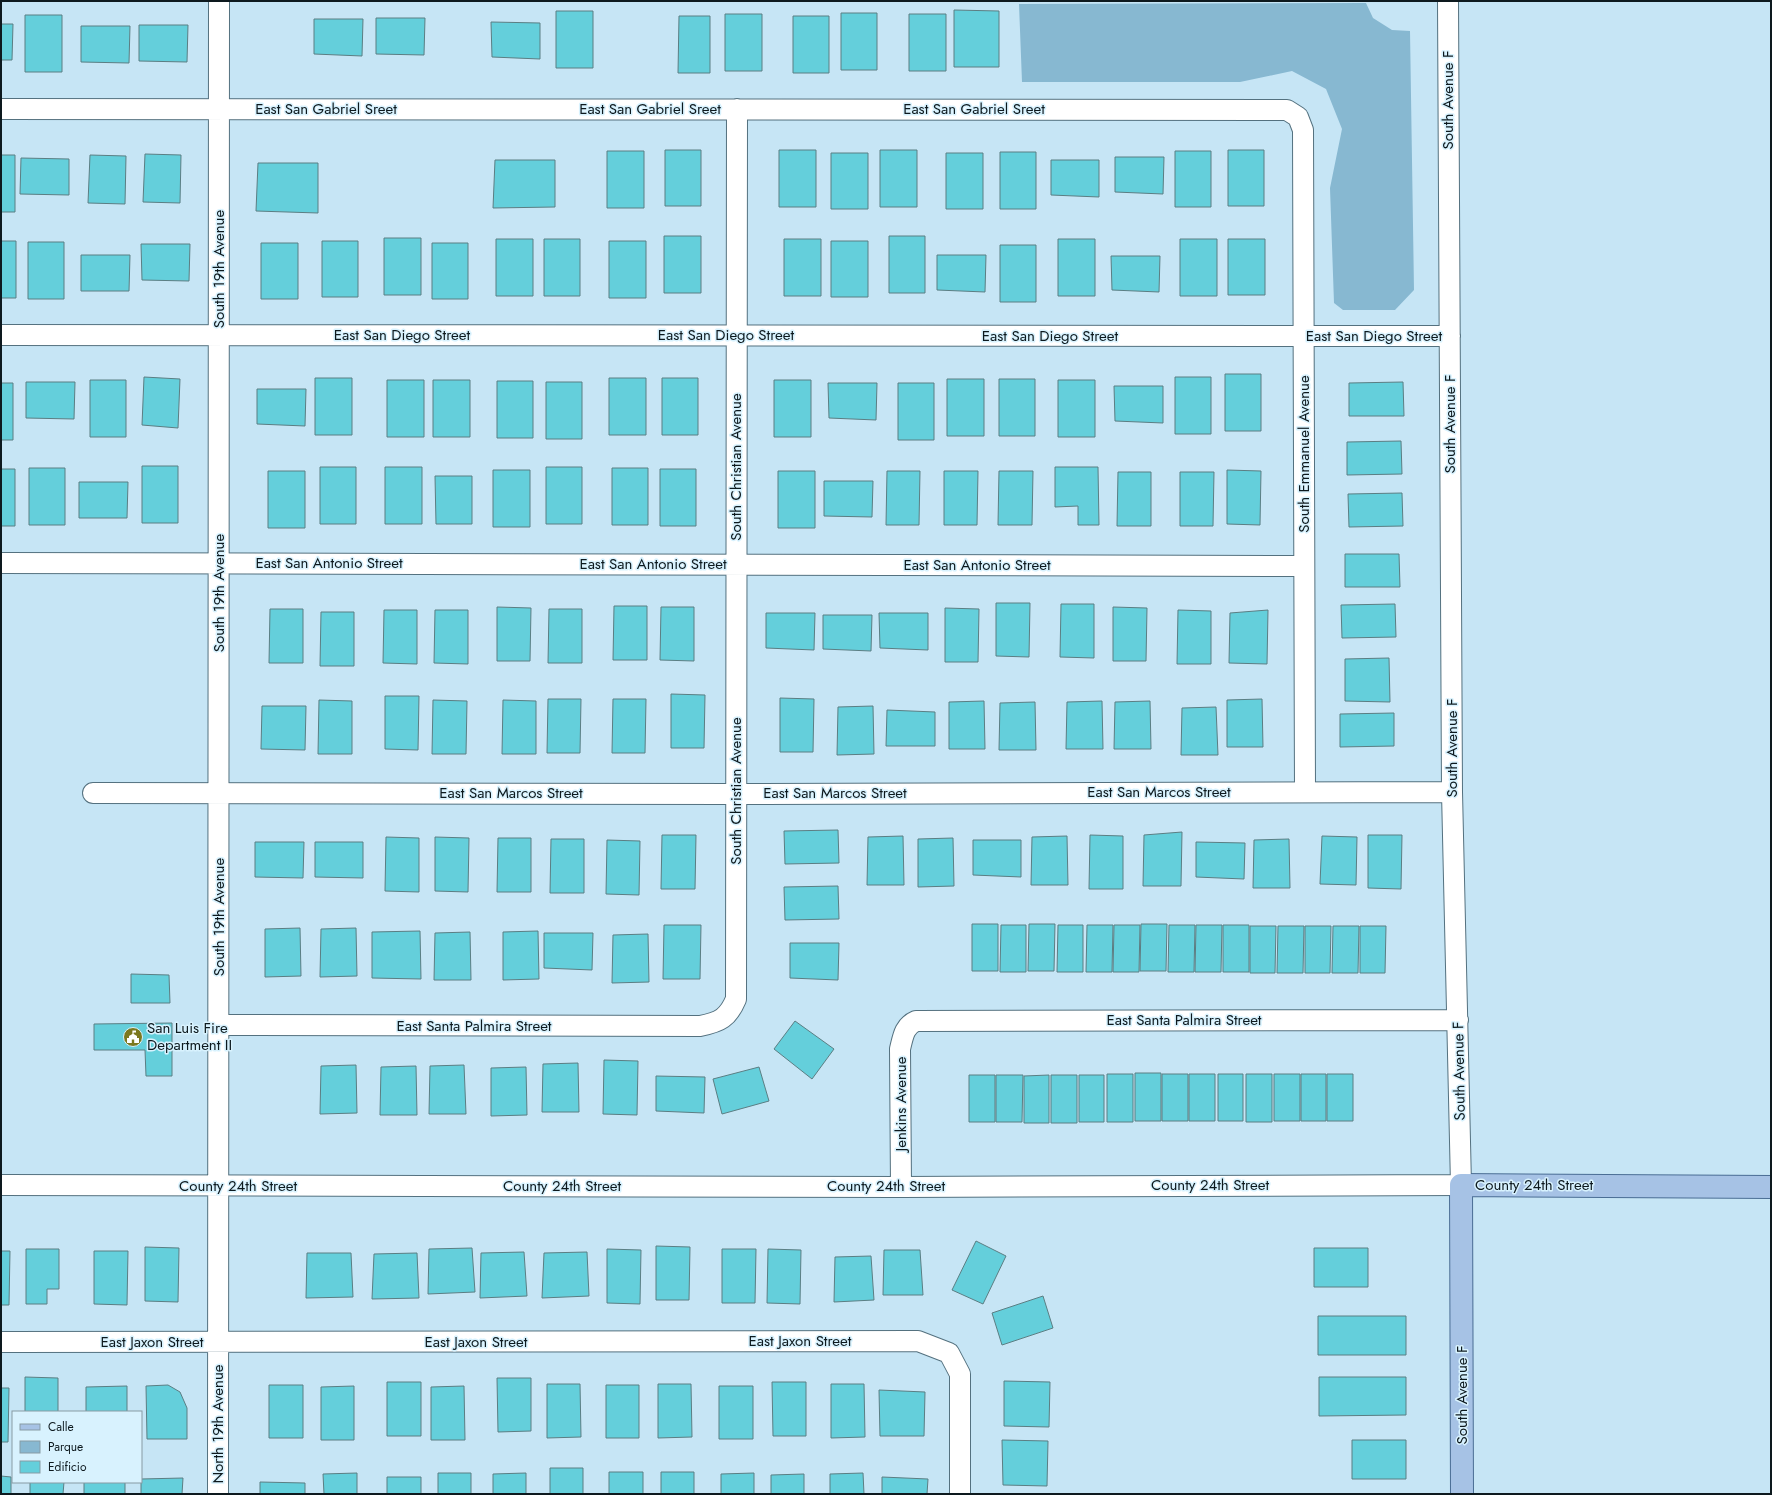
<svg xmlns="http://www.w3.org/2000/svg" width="1772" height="1495" viewBox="0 0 1772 1495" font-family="Jost,sans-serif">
<rect width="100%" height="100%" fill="#c6e5f5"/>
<path fill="#87b8d1" d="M 1366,3 L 1373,18 L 1392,30 L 1410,31 L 1414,290 L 1395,310 L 1343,310 L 1334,303 L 1330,188 L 1342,129 L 1326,89 L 1292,71 L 1240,82 L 1022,82 L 1019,4 Z"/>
<path fill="#64cfdb" stroke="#5b7e83" d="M 954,10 L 999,11 L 999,67 L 954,67 Z
M 556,11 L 593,11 L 593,68 L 556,68 Z
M 841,13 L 877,13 L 877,70 L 841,70 Z
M 725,14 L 762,14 L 762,71 L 725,71 Z
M 909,14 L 946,14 L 946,71 L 909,71 Z
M 25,15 L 62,15 L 62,72 L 25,72 Z
M 679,16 L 710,16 L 710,73 L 678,73 Z
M 793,16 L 829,16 L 829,73 L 793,73 Z
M 376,18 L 425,18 L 424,55 L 376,54 Z
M 314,19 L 363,19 L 362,56 L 314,54 Z
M 491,22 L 540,23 L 540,59 L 492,57 Z
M 1,24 L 13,24 L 12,60 L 1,60 Z
M 139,25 L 188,25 L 187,62 L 139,61 Z
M 81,26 L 130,26 L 129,63 L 81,62 Z
M 665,150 L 701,150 L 701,206 L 665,206 Z
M 779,150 L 816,150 L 816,207 L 779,207 Z
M 880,150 L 917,150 L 917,207 L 880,207 Z
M 1228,150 L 1264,150 L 1264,206 L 1228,206 Z
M 607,151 L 644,151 L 644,208 L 607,208 Z
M 1175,151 L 1211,151 L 1211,207 L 1175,207 Z
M 1000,152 L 1036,152 L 1036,209 L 1000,209 Z
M 831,153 L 868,153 L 868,209 L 831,209 Z
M 946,153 L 983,153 L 983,209 L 946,209 Z
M 145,154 L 181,155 L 180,203 L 143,202 Z
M 1,155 L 15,155 L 15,212 L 1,212 Z
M 90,155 L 126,156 L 125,204 L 88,203 Z
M 1115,157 L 1164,157 L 1163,194 L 1115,192 Z
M 21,158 L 69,159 L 69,195 L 20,194 Z
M 495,160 L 555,160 L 555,207 L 493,208 Z
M 1051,160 L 1099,160 L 1099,197 L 1051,195 Z
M 258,163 L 318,163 L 318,213 L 256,211 Z
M 664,236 L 701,236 L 701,293 L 664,293 Z
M 889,236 L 925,236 L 925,293 L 889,293 Z
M 384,238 L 421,238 L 421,295 L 384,295 Z
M 496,239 L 533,239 L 533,296 L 496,296 Z
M 544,239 L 580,239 L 580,296 L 544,296 Z
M 784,239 L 821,239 L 821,296 L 784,296 Z
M 1058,239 L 1095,239 L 1095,296 L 1058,296 Z
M 1180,239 L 1217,239 L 1217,296 L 1180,296 Z
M 1228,239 L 1265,239 L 1265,295 L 1228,295 Z
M 1,241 L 16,241 L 16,298 L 1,298 Z
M 322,241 L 358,241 L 358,297 L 322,297 Z
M 609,241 L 646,241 L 646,298 L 609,298 Z
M 831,241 L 868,241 L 868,297 L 831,297 Z
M 28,242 L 64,242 L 64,299 L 28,299 Z
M 261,243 L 298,243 L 298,299 L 261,299 Z
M 432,243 L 468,243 L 468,299 L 432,299 Z
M 141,244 L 190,244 L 189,281 L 142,280 Z
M 1000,245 L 1036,245 L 1036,302 L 1000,302 Z
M 81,255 L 130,255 L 129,291 L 81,291 Z
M 937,255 L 986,255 L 985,292 L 937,290 Z
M 1111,256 L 1160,256 L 1159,292 L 1112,290 Z
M 1225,374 L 1261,374 L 1261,431 L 1225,431 Z
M 144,377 L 180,379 L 178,428 L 142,425 Z
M 1175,377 L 1211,377 L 1211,434 L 1175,434 Z
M 315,378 L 352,378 L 352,435 L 315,435 Z
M 609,378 L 646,378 L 646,435 L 609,435 Z
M 662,378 L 698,378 L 698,435 L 662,435 Z
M 947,379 L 984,379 L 984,436 L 947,436 Z
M 999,379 L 1035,379 L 1035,436 L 999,436 Z
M 90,380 L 126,380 L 126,437 L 90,437 Z
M 387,380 L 424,380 L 424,437 L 387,437 Z
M 433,380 L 470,380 L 470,437 L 433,437 Z
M 774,380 L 811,380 L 811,437 L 774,437 Z
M 1058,380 L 1095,380 L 1095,437 L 1058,437 Z
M 497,381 L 533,381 L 533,438 L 497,438 Z
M 26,382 L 75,382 L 74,419 L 26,418 Z
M 546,382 L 582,382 L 582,439 L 546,439 Z
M 1403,382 L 1404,416 L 1349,416 L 1349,383 Z
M 1,383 L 13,383 L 13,440 L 1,440 Z
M 828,383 L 877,383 L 876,420 L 829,418 Z
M 898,383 L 934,383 L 934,440 L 898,440 Z
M 1114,386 L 1163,386 L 1163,423 L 1115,421 Z
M 257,389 L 306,389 L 305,426 L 257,424 Z
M 1401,441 L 1402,474 L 1347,475 L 1347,442 Z
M 142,466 L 178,466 L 178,523 L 142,523 Z
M 320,467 L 356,467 L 356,524 L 320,524 Z
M 385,467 L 422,467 L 422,524 L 385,524 Z
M 546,467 L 582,467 L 582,524 L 546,524 Z
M 1055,467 L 1098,467 L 1099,525 L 1078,525 L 1078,506 L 1055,507 Z
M 29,468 L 65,468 L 65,525 L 29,525 Z
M 612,468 L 648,468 L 648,525 L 612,525 Z
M 1,469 L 15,469 L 15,526 L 1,526 Z
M 660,469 L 696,469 L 696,526 L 660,526 Z
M 493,470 L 530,470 L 530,527 L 493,527 Z
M 1227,470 L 1261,471 L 1260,525 L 1227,524 Z
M 268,471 L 305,471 L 305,528 L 268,528 Z
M 778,471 L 815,471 L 815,528 L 778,528 Z
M 887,471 L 920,471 L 919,525 L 886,525 Z
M 944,471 L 978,471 L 977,525 L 944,525 Z
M 999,471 L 1033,471 L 1032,525 L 998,525 Z
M 1118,472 L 1151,472 L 1151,526 L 1117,526 Z
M 1180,472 L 1214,472 L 1213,526 L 1180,526 Z
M 435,476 L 472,476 L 472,524 L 436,524 Z
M 824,481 L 873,481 L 872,517 L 824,516 Z
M 79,482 L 128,482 L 127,518 L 79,518 Z
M 1402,493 L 1403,526 L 1349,527 L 1348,494 Z
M 1345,554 L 1399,554 L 1400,587 L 1345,587 Z
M 996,603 L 1030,603 L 1029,657 L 996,656 Z
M 1061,604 L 1094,604 L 1094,658 L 1060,657 Z
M 1395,604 L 1396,637 L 1342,638 L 1341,605 Z
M 614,606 L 647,606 L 647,660 L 613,660 Z
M 497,607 L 531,608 L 530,661 L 497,661 Z
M 661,607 L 694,607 L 694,661 L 660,660 Z
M 1113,607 L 1147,608 L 1146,661 L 1113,661 Z
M 945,608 L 979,609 L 978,662 L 945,662 Z
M 270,609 L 303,609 L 303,663 L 269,663 Z
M 549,609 L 582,609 L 582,663 L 548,663 Z
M 384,610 L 417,610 L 417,664 L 383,663 Z
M 435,610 L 468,610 L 468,664 L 434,663 Z
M 1178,610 L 1211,611 L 1211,664 L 1177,664 Z
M 1268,610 L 1267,664 L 1229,663 L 1230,613 Z
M 321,612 L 354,612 L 354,666 L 320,666 Z
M 766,613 L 815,613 L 814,650 L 766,648 Z
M 879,613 L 928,613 L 928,650 L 880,648 Z
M 823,615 L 872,615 L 871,651 L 823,649 Z
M 1389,658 L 1390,702 L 1345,701 L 1345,659 Z
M 671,694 L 705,695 L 704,748 L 671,748 Z
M 385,696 L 419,696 L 418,750 L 385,749 Z
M 780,698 L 814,699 L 813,752 L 780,752 Z
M 548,699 L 581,699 L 580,753 L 547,753 Z
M 613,699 L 646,699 L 645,753 L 612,753 Z
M 1262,699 L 1263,747 L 1227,747 L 1227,700 Z
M 319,700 L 352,701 L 352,754 L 318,754 Z
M 433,700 L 467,701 L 466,754 L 432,754 Z
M 503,700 L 536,701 L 536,754 L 502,754 Z
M 984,701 L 985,749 L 949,749 L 949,702 Z
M 1102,701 L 1103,749 L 1066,749 L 1067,702 Z
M 1150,701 L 1151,749 L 1114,749 L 1115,702 Z
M 1035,702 L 1036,750 L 999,750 L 1000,703 Z
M 262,706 L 306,706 L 305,750 L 261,749 Z
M 873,706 L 874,754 L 837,755 L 838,707 Z
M 1216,707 L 1218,755 L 1181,755 L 1182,708 Z
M 887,710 L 935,712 L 935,746 L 886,746 Z
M 1394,713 L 1394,746 L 1340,747 L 1340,714 Z
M 838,830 L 839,863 L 785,864 L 784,831 Z
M 1182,832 L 1181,886 L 1143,886 L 1144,835 Z
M 662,835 L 696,835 L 695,889 L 661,889 Z
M 1090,835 L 1123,836 L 1123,889 L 1089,889 Z
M 1368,835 L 1402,835 L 1401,889 L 1368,888 Z
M 903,836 L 904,885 L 867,885 L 868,837 Z
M 1067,836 L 1068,885 L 1031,885 L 1032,837 Z
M 1322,836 L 1357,837 L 1356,885 L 1320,884 Z
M 386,837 L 419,838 L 419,892 L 385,891 Z
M 435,837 L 469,838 L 468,892 L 435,891 Z
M 498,838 L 531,838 L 531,892 L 497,892 Z
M 953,838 L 954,886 L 918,887 L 918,839 Z
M 551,839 L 584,839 L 584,893 L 550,893 Z
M 1289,839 L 1290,888 L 1253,888 L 1254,840 Z
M 607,840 L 640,841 L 639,895 L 606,894 Z
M 973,840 L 1021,840 L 1021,877 L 973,875 Z
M 255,842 L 304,842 L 303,878 L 255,877 Z
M 315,842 L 363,842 L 363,878 L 315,877 Z
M 1196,842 L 1245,843 L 1244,879 L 1196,877 Z
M 838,886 L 839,919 L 785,920 L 784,887 Z
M 972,924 L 998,924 L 998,971 L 972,971 Z
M 1029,924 L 1055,924 L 1054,971 L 1028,971 Z
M 1141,924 L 1167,924 L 1166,971 L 1140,971 Z
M 664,925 L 701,925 L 700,979 L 663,979 Z
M 1001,925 L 1026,925 L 1026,972 L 1000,972 Z
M 1058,925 L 1083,925 L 1083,972 L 1057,972 Z
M 1087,925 L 1113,925 L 1112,972 L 1086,972 Z
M 1114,925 L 1140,925 L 1139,972 L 1113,972 Z
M 1169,925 L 1195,925 L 1194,972 L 1168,972 Z
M 1196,925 L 1222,925 L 1221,972 L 1195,972 Z
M 1223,925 L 1249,925 L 1249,972 L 1223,972 Z
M 1250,926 L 1276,926 L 1275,973 L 1250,973 Z
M 1278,926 L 1304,926 L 1303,973 L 1277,973 Z
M 1305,926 L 1331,926 L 1330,973 L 1305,973 Z
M 1333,926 L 1359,926 L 1358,973 L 1332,973 Z
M 1360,926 L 1386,926 L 1385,973 L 1360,973 Z
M 300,928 L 301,976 L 265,977 L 265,929 Z
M 356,928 L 357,976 L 320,977 L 321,929 Z
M 420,931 L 421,979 L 372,978 L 372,932 Z
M 538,931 L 539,979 L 503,980 L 503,932 Z
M 470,932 L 471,980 L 434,980 L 435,933 Z
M 544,933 L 593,933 L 592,970 L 544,968 Z
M 648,934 L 649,982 L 612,983 L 613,935 Z
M 790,943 L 839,943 L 838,980 L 790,978 Z
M 131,974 L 169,975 L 170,1003 L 131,1003 Z
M 795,1021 L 834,1049 L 812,1079 L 774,1049 Z
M 172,1023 L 172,1076 L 146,1076 L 145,1050 L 94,1050 L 94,1024 Z
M 604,1060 L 638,1061 L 637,1115 L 603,1114 Z
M 578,1063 L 579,1112 L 542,1112 L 543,1064 Z
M 356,1065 L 357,1113 L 320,1114 L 321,1066 Z
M 464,1065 L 466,1114 L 429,1114 L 430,1066 Z
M 416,1066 L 417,1115 L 380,1115 L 381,1067 Z
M 526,1067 L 527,1115 L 491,1116 L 491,1068 Z
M 759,1067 L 769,1101 L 722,1114 L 713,1079 Z
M 1135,1073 L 1161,1073 L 1161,1121 L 1135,1121 Z
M 1107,1074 L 1133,1074 L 1133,1122 L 1107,1122 Z
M 1162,1074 L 1188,1074 L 1188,1121 L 1162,1121 Z
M 1189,1074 L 1215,1074 L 1215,1121 L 1189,1121 Z
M 1218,1074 L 1243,1074 L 1243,1121 L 1218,1121 Z
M 1246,1074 L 1272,1074 L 1272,1122 L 1246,1122 Z
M 1274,1074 L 1300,1074 L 1300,1121 L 1274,1121 Z
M 1301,1074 L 1326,1074 L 1326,1121 L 1301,1121 Z
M 1327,1074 L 1353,1074 L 1353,1121 L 1327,1121 Z
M 969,1075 L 995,1075 L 995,1122 L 969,1122 Z
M 996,1075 L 1023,1075 L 1022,1122 L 996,1122 Z
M 1049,1075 L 1049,1123 L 1024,1123 L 1024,1076 Z
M 1051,1075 L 1077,1075 L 1077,1123 L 1051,1123 Z
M 1079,1075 L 1104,1075 L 1104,1122 L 1079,1122 Z
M 656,1076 L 705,1077 L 704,1113 L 656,1111 Z
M 976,1241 L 1006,1256 L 983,1304 L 952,1290 Z
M 656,1246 L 690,1247 L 689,1300 L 656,1300 Z
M 145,1247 L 179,1248 L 178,1302 L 145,1301 Z
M 472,1248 L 475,1292 L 428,1294 L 429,1249 Z
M 1314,1248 L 1368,1248 L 1368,1287 L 1314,1287 Z
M 26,1249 L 59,1249 L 59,1289 L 47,1289 L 47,1304 L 26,1304 Z
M 607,1249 L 641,1250 L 640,1304 L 607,1303 Z
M 722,1249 L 756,1249 L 755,1303 L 722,1303 Z
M 768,1249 L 801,1250 L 800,1304 L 767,1303 Z
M 884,1250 L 920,1250 L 923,1295 L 883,1295 Z
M 1,1251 L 10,1251 L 9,1305 L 1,1305 Z
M 94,1251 L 128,1251 L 127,1305 L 94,1304 Z
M 524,1252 L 527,1296 L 480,1298 L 481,1253 Z
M 587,1252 L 589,1296 L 542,1298 L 544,1253 Z
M 307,1253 L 351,1253 L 353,1297 L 306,1298 Z
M 417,1253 L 419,1298 L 372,1299 L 374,1254 Z
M 871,1256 L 874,1300 L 834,1302 L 835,1257 Z
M 1043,1296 L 1053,1328 L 1002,1345 L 992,1313 Z
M 1318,1316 L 1406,1316 L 1406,1355 L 1318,1355 Z
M 25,1377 L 58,1378 L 58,1412 L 25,1412 Z
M 1319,1377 L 1406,1377 L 1406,1415 L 1319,1416 Z
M 497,1378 L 531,1378 L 531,1431 L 498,1432 Z
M 1004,1381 L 1050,1382 L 1049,1427 L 1004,1426 Z
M 387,1382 L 421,1382 L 421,1436 L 387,1436 Z
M 772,1382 L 806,1382 L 806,1436 L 773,1436 Z
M 547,1384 L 580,1384 L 581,1437 L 547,1438 Z
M 658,1384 L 691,1384 L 692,1437 L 658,1438 Z
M 831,1384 L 864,1384 L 865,1437 L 831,1438 Z
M 168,1385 L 180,1392 L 187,1408 L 187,1439 L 147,1439 L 146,1386 Z
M 269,1385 L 303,1385 L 303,1438 L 269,1438 Z
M 606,1385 L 639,1385 L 639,1438 L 606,1438 Z
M 127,1386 L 127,1412 L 86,1412 L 86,1387 Z
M 354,1386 L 354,1440 L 321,1440 L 321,1387 Z
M 464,1386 L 465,1440 L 431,1440 L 431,1387 Z
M 719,1386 L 753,1386 L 753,1439 L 719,1439 Z
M 1,1388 L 9,1388 L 8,1442 L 1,1442 Z
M 879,1390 L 925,1392 L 924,1436 L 880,1436 Z
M 1002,1440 L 1048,1441 L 1047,1486 L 1003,1485 Z
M 1352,1440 L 1406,1440 L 1406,1479 L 1352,1479 Z
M 550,1468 L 583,1468 L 583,1494 L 550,1494 Z
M 609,1472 L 643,1472 L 643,1494 L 609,1494 Z
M 661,1472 L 694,1472 L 694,1494 L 661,1494 Z
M 357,1473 L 357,1494 L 324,1494 L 323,1474 Z
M 438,1473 L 471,1473 L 471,1494 L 438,1494 Z
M 526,1473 L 526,1494 L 493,1494 L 493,1474 Z
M 754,1473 L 754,1494 L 721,1494 L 721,1474 Z
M 863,1473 L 864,1494 L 830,1494 L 830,1474 Z
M 804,1474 L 804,1494 L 771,1494 L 771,1475 Z
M 1,1476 L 11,1477 L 11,1494 L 1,1494 Z
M 387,1477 L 421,1477 L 421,1494 L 387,1494 Z
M 882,1477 L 928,1479 L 927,1494 L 882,1494 Z
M 183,1478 L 182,1494 L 141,1494 L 141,1479 Z
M 30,1482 L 64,1482 L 63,1494 L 30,1494 Z
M 84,1482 L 125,1482 L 125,1494 L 84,1494 Z
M 260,1482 L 305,1483 L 305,1494 L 260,1494 Z"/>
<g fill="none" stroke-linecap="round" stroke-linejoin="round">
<defs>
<path id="minor" d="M 1,109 L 1287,110 L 1298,117 L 1303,130 L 1305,792
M 1,335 L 1450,336
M 1,563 L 1304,566
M 93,793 L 736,794 L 1452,792
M 218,1025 L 700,1026 C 720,1022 728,1018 736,999 L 737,109
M 1,1185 L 901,1187 L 1461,1185 L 1452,792 L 1448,1
M 901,1187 L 900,1049 C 903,1037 904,1026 916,1021 L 1458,1020
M 1,1342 L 918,1341 L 949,1353 L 960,1374 L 960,1494
M 218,1494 L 219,1"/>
<path id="major" d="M 1462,1494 L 1461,1185 L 1771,1187"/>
</defs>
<use href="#minor" stroke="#54717f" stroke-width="22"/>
<use href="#major" stroke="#4a6d94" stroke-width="24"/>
<use href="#minor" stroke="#fff" stroke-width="20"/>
<use href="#major" stroke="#a6c2e5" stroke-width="22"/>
</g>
<defs>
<symbol id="civic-disc" viewBox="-11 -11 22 22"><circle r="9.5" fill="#7b781e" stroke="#d8f2fe"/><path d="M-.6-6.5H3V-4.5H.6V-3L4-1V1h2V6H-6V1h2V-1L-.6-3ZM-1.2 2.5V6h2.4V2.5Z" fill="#fff"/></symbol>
</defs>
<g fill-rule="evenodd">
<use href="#civic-disc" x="122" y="1026" width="22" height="22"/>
</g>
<g text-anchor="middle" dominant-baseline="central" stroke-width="3" stroke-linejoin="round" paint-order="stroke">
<g font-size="15" fill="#0d191e" stroke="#d8f2fe">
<text transform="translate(1448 100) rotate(-90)">South Avenue F</text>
<text x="326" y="109">East San Gabriel Sreet</text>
<text x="650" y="109">East San Gabriel Sreet</text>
<text x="974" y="109">East San Gabriel Sreet</text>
<text transform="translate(219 269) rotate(-90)">South 19th Avenue</text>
<text x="402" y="335">East San Diego Street</text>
<text x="726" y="335">East San Diego Street</text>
<text x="1050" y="336">East San Diego Street</text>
<text x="1374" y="336">East San Diego Street</text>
<text transform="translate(1450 424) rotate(-90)">South Avenue F</text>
<text transform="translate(1304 454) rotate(-90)">South Emmanuel Avenue</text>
<text transform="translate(736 467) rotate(-90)">South Christian Avenue</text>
<text x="329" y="563">East San Antonio Street</text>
<text x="653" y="564">East San Antonio Street</text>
<text x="977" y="565">East San Antonio Street</text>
<text transform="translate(219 593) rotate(-90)">South 19th Avenue</text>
<text transform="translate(1452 748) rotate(-90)">South Avenue F</text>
<text transform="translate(736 791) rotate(-90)">South Christian Avenue</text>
<text x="1159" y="792">East San Marcos Street</text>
<text x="511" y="793">East San Marcos Street</text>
<text x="835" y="793">East San Marcos Street</text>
<text transform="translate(219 917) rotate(-90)">South 19th Avenue</text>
<text x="1184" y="1020">East Santa Palmira Street</text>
<text x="474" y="1026">East Santa Palmira Street</text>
<text transform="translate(1459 1071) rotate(-91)">South Avenue F</text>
<text transform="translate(901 1104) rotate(-90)">Jenkins Avenue</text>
<text x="1210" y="1185">County 24th Street</text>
<text x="1534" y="1185">County 24th Street</text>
<text x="238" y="1186">County 24th Street</text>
<text x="562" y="1186">County 24th Street</text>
<text x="886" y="1186">County 24th Street</text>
<text x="800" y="1341">East Jaxon Street</text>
<text x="152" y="1342">East Jaxon Street</text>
<text x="476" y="1342">East Jaxon Street</text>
<text transform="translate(1462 1395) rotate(-90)">South Avenue F</text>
<text transform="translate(218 1424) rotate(-90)">North 19th Avenue</text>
</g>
<g font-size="15" fill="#0d191e" stroke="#d8f2fe" text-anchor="start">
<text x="147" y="1028">San Luis Fire<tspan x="147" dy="17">Department II</tspan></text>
</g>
</g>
<rect width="1772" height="1495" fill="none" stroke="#0d191e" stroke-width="4"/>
<rect x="12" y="1411" width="130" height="72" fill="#d8f2fe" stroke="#879ba4"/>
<rect x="20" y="1424" width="20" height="6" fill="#a6c2e5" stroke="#879ba4"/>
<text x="48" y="1431" font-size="12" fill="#0d191e">Calle</text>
<rect x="20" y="1441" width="20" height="12" fill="#87b8d1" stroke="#879ba4"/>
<text x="48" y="1451" font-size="12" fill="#0d191e">Parque</text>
<rect x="20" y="1461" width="20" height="12" fill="#64cfdb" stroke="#879ba4"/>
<text x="48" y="1471" font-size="12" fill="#0d191e">Edificio</text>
</svg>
